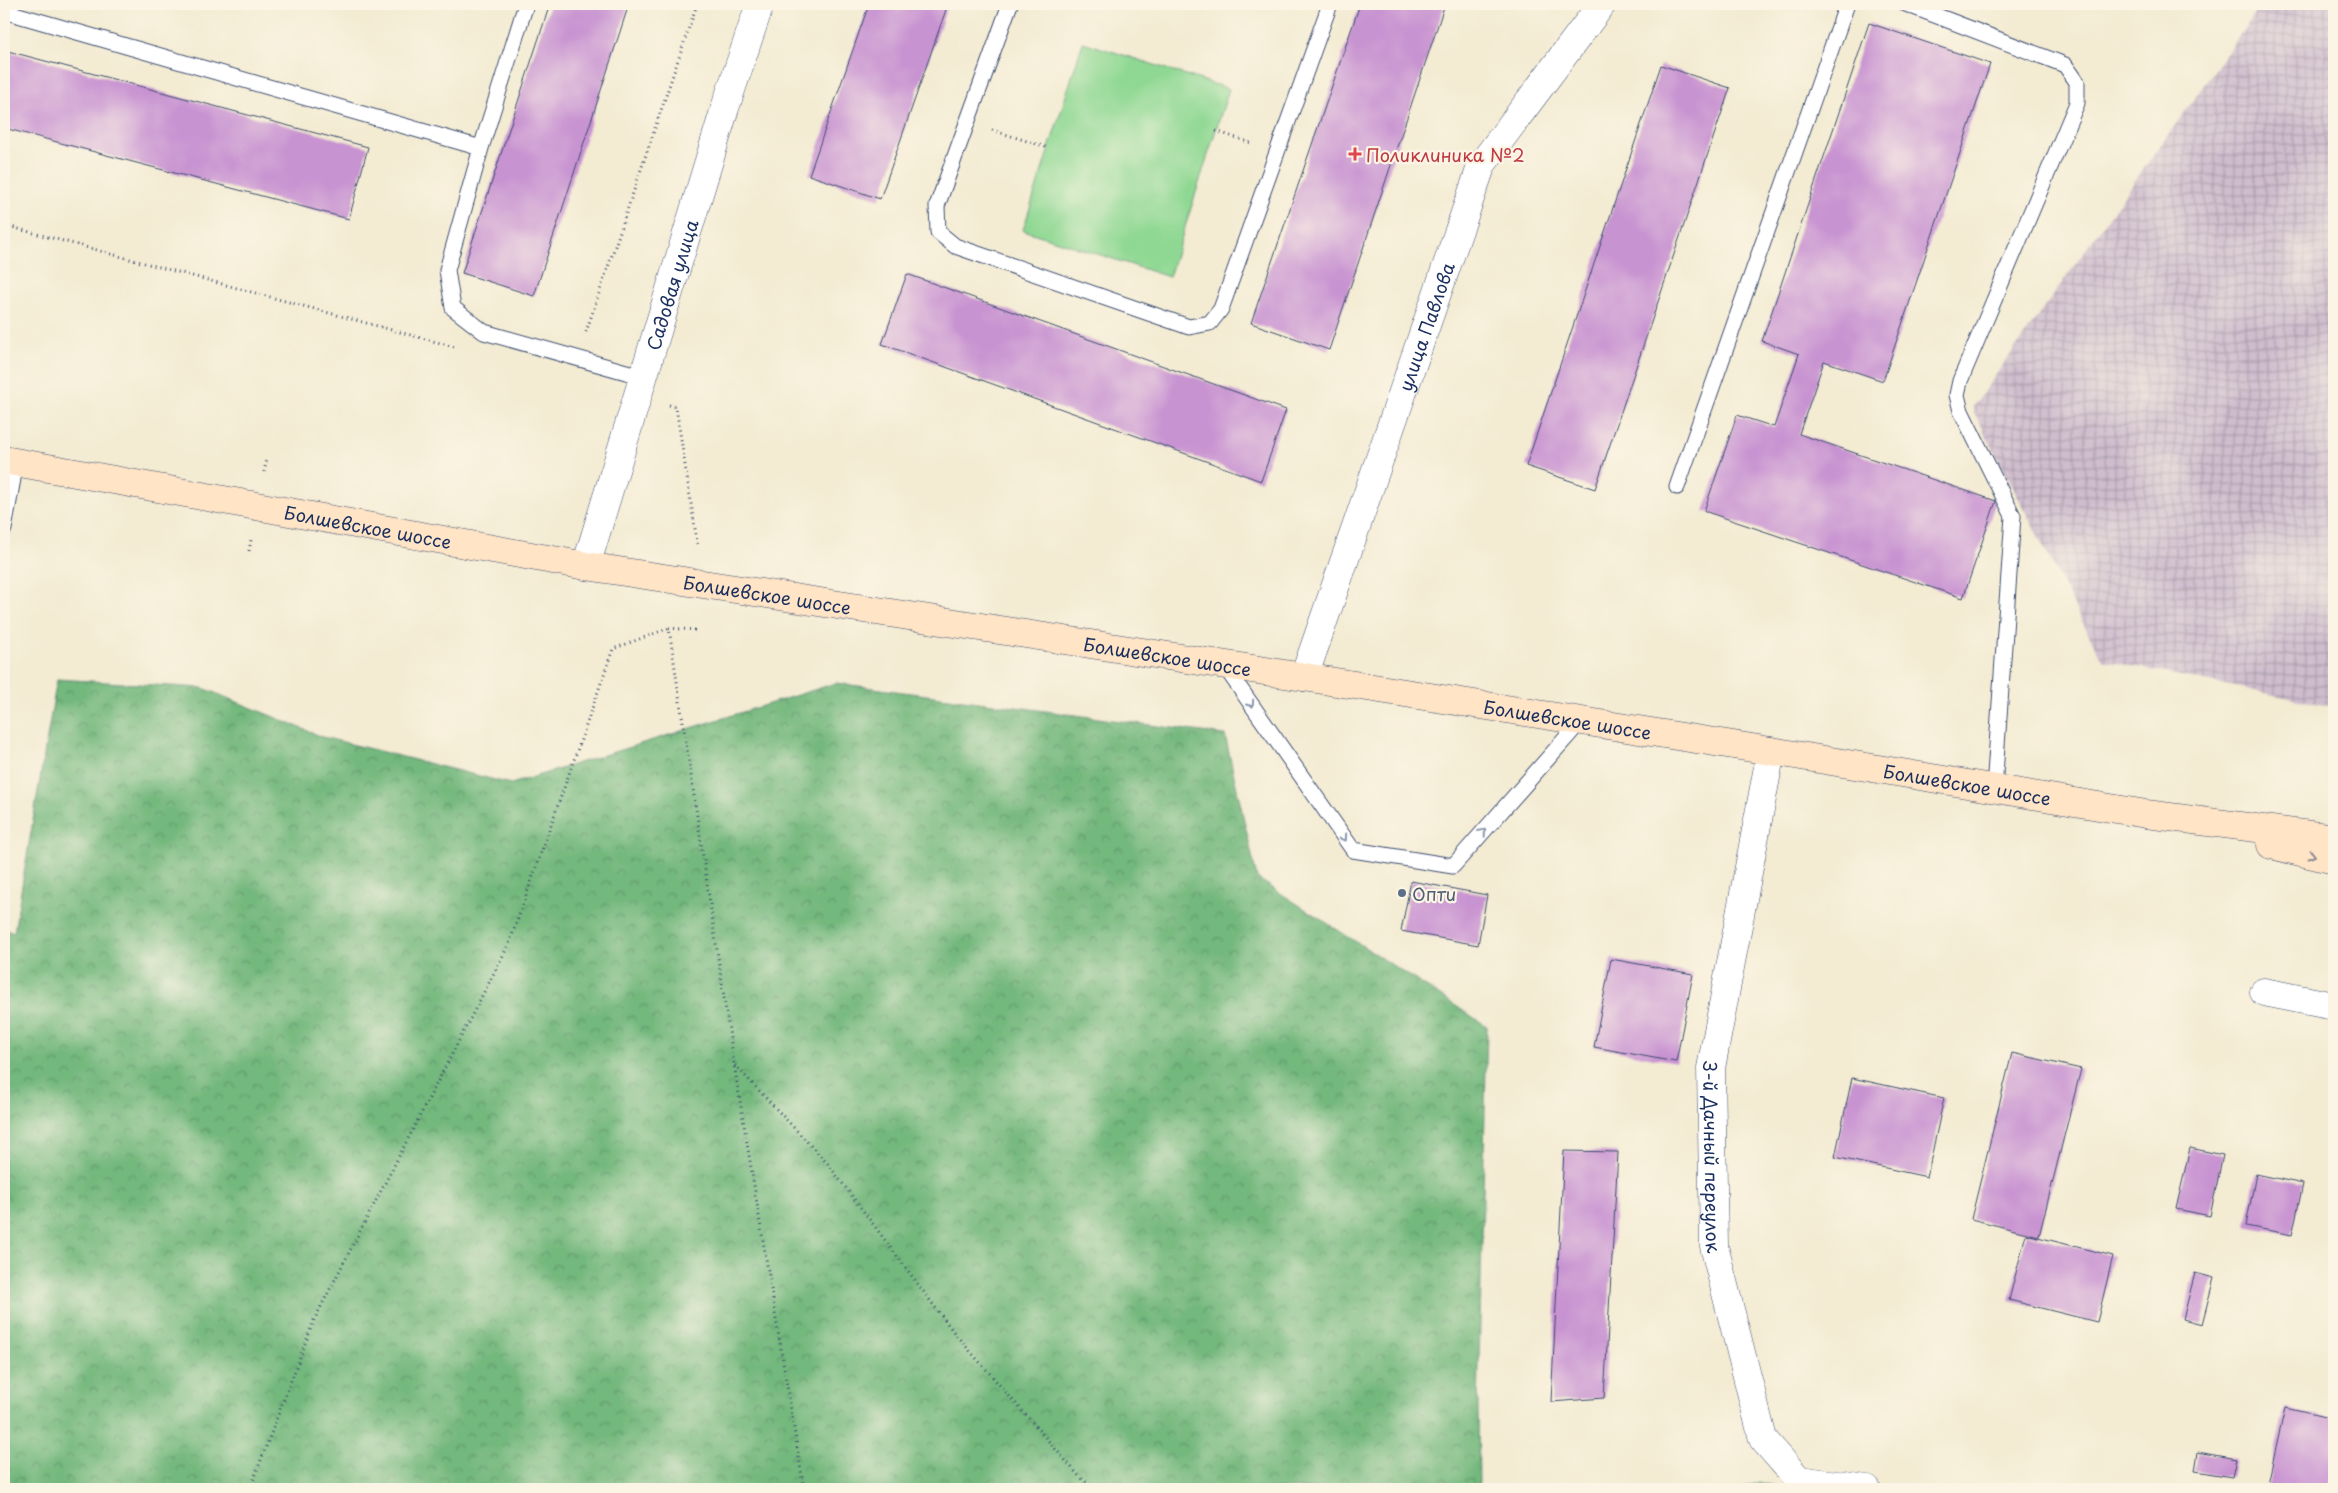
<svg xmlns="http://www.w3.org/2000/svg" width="2338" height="1493" viewBox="0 0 2338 1493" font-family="'Playpen Sans',sans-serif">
<defs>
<pattern id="industrial-grid" width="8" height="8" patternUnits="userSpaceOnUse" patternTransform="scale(1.25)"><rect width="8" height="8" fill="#cfbdce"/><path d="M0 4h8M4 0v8" fill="none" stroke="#a79aaa"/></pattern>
<pattern id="forest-crowns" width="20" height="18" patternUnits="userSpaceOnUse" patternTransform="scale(1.25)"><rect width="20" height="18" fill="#73b87d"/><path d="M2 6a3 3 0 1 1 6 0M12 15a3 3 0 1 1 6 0" fill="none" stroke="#5e966a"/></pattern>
</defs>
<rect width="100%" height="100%" fill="#fcf5e5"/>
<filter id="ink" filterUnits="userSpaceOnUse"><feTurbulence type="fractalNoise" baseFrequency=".02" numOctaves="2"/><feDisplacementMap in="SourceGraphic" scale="10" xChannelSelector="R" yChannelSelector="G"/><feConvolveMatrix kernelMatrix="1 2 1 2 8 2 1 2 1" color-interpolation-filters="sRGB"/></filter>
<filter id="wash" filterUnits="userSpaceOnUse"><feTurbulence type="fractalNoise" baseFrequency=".0096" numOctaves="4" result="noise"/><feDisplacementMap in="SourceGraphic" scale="20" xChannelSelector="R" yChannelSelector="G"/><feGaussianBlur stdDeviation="1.12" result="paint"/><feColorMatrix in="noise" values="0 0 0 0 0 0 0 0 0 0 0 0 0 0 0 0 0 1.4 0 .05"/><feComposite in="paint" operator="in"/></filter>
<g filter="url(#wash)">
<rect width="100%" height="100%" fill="#f3ebd2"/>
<path fill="url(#industrial-grid)" d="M 2262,4 L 2334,4 L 2334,707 L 2102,660 L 1972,408 Z"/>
<path fill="#8fd893" stroke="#558478" d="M 1083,42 L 1229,89 L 1169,277 L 1023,230 Z"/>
<path fill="url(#forest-crowns)" stroke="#47746e" d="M 57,679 L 203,688 L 323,737 L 511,784 L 836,683 L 1225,735 L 1257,878 L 1487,1026 L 1478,1409 L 1479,1489 L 4,1489 L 4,930 L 14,932 Z
M 1760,1482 L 1788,1489 L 1737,1489 Z"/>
<g id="blocks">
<path fill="#c893d1" d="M 550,4 L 629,4 L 534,296 L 462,273 Z
M 869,4 L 948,4 L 880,199 L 809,175 Z
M 1360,4 L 1445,4 L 1329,350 L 1251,323 Z
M 1869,23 L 1990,64 L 1883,381 L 1824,361 L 1799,434 L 1996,501 L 1963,598 L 1704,511 L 1737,415 L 1774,427 L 1799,354 L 1762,341 Z
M 4,50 L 368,147 L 349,219 L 4,128 Z
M 1661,65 L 1730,88 L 1595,489 L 1526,466 Z
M 907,274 L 1286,410 L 1261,481 L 882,344 Z
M 1411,881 L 1487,895 L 1478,945 L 1401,931 Z
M 1611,959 L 1693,974 L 1676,1062 L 1594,1047 Z
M 2012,1053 L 2081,1069 L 2039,1236 L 1971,1219 Z
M 1852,1078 L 1944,1098 L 1927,1177 L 1835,1157 Z
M 2190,1148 L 2223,1155 L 2210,1216 L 2176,1209 Z
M 1564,1151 L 1618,1152 L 1604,1398 L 1551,1402 Z
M 2256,1174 L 2303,1184 L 2292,1235 L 2246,1226 Z
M 2026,1234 L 2113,1256 L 2097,1322 L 2009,1300 Z
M 2195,1273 L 2214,1278 L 2202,1324 L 2183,1319 Z
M 2285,1408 L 2334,1419 L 2334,1461 L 2328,1489 L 2267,1488 Z
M 2198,1452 L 2236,1459 L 2232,1477 L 2195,1471 Z"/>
</g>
</g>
<g filter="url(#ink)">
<use href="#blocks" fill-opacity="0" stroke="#3b4b6f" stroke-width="1"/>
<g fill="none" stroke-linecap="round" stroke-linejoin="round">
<defs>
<path id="service" d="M 526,4 L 481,148 L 447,270 L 453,308 L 484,332 L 644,377
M 1010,4 L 937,206 L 938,232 L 955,246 L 1189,327 L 1210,323 L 1221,309 L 1330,4
M 1906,4 L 2065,65 L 2077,82 L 2077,103 L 1960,381 L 1957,395 L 1961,411 L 2013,516 L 1994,789
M 4,11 L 481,148
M 1677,487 L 1847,4
M 4,529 L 16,462
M 1223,664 L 1353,850 L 1453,866 L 1580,722"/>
<g id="minor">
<path id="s1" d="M 1304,677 L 1482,164 L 1602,4"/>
<path id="s2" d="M 1771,751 L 1711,1068 L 1714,1246 L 1763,1439 L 1799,1480 L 1867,1489"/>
<path d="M 2264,992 L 2334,1006"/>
</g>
<g id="tertiary">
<path id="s3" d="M 586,566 L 725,108 L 760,4"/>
</g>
<g id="secondary">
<path id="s4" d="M 4,460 L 586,566 L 1304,677 L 1771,751 L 2146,814 L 2334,838"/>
<path d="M 2271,845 L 2334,860"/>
</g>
</defs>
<use href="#service" stroke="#3b4b6f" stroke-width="17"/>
<use href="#minor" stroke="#3b4b6f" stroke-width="29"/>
<use href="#tertiary" stroke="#3b4b6f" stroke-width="29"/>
<use href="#secondary" stroke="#3b4b6f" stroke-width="29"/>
<path stroke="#3b4b6f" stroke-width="3" stroke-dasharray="1 4" stroke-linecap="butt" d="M 992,130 L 1049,148
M 1216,131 L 1251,143
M 4,225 L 455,347
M 586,332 L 697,4
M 669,405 L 676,407 L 698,548
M 264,472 L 267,458
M 249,551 L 251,540
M 695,630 L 669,628 L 734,1064 L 804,1489
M 735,1065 L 828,1164 L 956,1335 L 1079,1476 L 1094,1489
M 250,1489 L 314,1320 L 509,944 L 613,649 L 669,628"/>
<use href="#service" stroke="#fff" stroke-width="15"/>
<use href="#minor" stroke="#fff" stroke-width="28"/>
<use href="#tertiary" stroke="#fff" stroke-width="28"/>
<use href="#secondary" stroke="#ffe4c6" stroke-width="28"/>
</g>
<defs><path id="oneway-chevron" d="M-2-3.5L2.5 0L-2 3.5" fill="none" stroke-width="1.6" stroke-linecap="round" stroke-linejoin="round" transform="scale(1.25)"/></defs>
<g stroke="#8d97ae">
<use href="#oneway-chevron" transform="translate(1251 704) rotate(55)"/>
<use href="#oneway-chevron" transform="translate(1483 832) rotate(-49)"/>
<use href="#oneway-chevron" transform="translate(1344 838) rotate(55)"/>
</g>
<use stroke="#8d8a92" href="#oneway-chevron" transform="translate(2312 855) rotate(14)"/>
</g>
<path fill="#e0444e" stroke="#fcf5e5" stroke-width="2" d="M1352.5 146.5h5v5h5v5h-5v5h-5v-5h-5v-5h5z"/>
<circle fill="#5c6f8a" stroke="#fcf5e5" stroke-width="2" cx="1402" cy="893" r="5"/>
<g text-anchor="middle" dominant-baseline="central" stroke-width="4.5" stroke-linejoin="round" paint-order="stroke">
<g font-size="18" fill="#be3a42" stroke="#fcf5e5" text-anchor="start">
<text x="1366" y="154">Поликлиника №2</text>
</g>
<g font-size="18" fill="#1b2f5e" stroke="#fcf5e5">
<text stroke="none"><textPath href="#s3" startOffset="294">Садовая улица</textPath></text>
<text stroke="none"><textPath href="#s1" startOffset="371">улица Павлова</textPath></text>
<text stroke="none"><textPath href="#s4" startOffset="370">Болшевское шоссе</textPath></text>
<text stroke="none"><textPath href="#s4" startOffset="775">Болшевское шоссе</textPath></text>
<text stroke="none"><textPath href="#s4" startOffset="1180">Болшевское шоссе</textPath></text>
<text stroke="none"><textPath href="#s4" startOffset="1585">Болшевское шоссе</textPath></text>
<text stroke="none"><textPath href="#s4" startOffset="1990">Болшевское шоссе</textPath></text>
<text stroke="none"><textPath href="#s2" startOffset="411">3-й Дачный переулок</textPath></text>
</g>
<g font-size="18" fill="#4e5e75" stroke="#fcf5e5" text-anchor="start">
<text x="1412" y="893">Опти</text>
</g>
</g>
<rect width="2338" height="1493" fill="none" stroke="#fcf5e5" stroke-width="20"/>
</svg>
